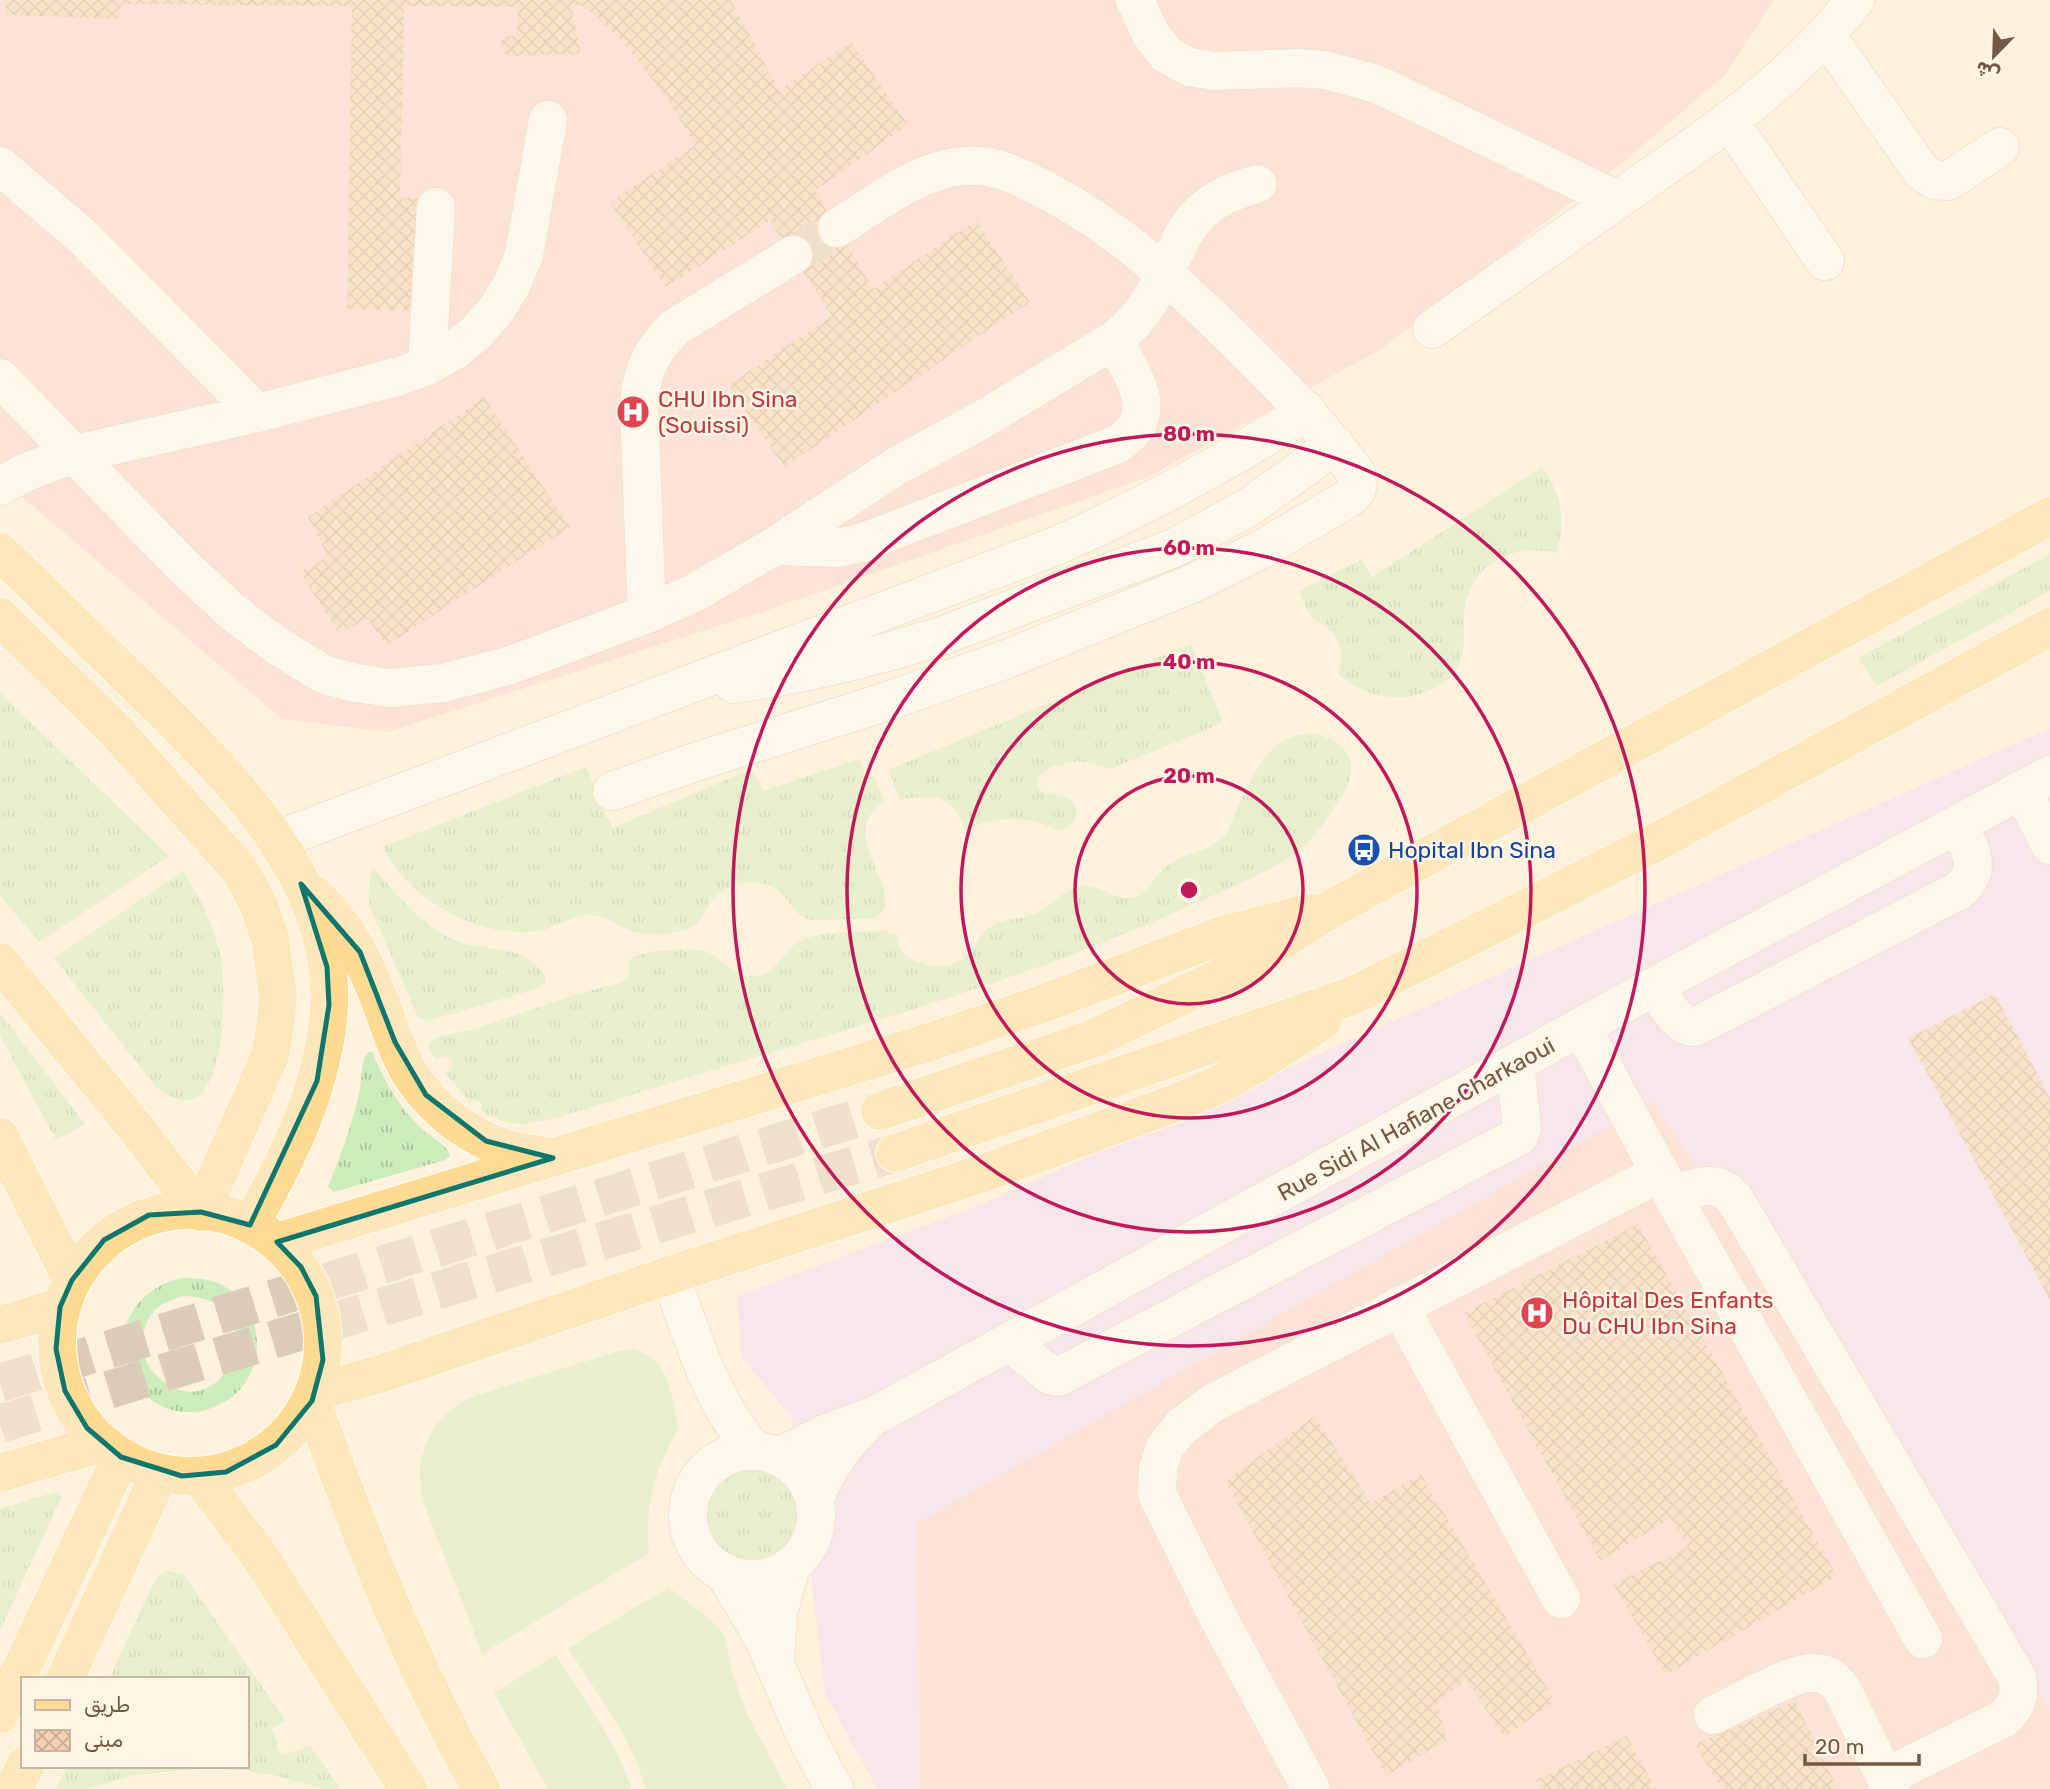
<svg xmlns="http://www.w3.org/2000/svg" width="2050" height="1789" viewBox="0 0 2050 1789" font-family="Rubik,Cairo,sans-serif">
<defs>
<pattern id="grass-tufts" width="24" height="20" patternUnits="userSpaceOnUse" patternTransform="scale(1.75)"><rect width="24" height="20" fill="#cdecbb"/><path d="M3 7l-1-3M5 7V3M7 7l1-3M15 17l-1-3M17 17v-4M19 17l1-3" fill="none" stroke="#abc29a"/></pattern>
<pattern id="building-cross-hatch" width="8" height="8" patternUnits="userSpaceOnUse" patternTransform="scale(1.75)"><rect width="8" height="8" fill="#f5cfb2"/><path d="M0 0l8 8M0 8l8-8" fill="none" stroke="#cbab92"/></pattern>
</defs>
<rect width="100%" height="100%" fill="#fef2dc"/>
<path fill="#efdafa" d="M 2050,728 L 2050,1789 L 877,1789 L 825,1693 L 792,1418 L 741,1357 L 737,1296 L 985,1203 Z"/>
<path fill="#fdcfd2" d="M 0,0 L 1774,0 L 1726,74 L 1627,159 L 1383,348 L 1148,477 L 765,611 L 388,732 L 282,719 L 0,478 Z
M 1653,1101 L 2050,1712 L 2050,1789 L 921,1789 L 916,1524 Z"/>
<path fill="url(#grass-tufts)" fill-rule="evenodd" d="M 1542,467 C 1562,495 1566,520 1557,553 C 1516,544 1475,560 1465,605 C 1461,625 1468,644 1459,664 C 1454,676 1444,684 1433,689 C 1399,705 1366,697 1338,674 C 1343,658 1343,641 1329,629 C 1325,625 1319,623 1315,620 C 1308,614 1303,599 1299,591 L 1362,559 L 1372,577 Z
M 2050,554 L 2050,591 L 1877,686 L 1858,658 Z
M 1191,644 L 1223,723 L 1110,769 C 1101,766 1092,763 1082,762 C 1067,761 1025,770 1041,792 C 1050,794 1066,795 1072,801 C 1081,811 1074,830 1060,829 C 1052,829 1042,823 1034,821 C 1010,816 987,821 965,829 C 953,795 932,793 900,800 L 888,770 Z
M 0,693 L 169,856 L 39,942 L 0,896 Z
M 1310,733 C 1336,737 1359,753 1349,782 C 1346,791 1338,801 1333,809 C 1322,828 1306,848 1287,859 C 1253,878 1217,894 1182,909 C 1037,975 885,1018 733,1064 C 690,1077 646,1090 602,1104 C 578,1111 551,1121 525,1124 C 508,1125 495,1119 481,1111 L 482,1105 L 479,1101 L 474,1099 L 470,1102 L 445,1073 L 451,1070 L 453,1064 L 450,1058 L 445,1056 L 436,1059 L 429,1049 L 429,1043 L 436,1038 L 478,1028 L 568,997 L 622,982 L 629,975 L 630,960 C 640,950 696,946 708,952 C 723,959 732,975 749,976 C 774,978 779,957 795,944 C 814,930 860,932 884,931 L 896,934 C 898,939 898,945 900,949 C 908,960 925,966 938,966 C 980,964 972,931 1000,922 C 1010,918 1021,919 1032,915 C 1048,909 1060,892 1077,887 C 1097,881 1109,898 1127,898 C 1147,898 1153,876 1167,866 C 1189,850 1207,855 1227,833 C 1238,807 1259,753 1284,740 C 1292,736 1301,734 1310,733 Z
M 859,759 L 866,778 L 874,776 L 885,801 C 836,834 894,872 884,910 L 872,919 L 810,920 C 785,912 788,881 751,882 C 735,882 719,891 710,904 C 704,912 701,924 690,928 C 675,934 642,937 627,929 C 616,924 607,916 594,915 C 573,914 557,928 538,931 C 489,938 431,911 400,873 C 393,865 388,856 382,847 L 586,767 L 612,828 L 752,769 L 763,791 Z
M 372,868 C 399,894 414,919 448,937 C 484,956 516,938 546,976 L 545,983 L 539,988 L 431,1020 L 426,1021 L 418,1017 L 370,907 L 368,896 Z
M 183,871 C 200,898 213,923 220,954 C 228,991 228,1146 156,1087 L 54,958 Z
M 0,1013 L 85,1124 L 56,1140 L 0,1036 Z
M 368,1052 L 372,1052 C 385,1082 399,1108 423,1130 C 432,1138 447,1144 450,1156 L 445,1160 L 334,1192 L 328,1187 L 329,1184 C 342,1153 353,1122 360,1089 C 362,1077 361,1060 368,1052 Z
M 180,1278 C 192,1278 205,1278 217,1283 C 254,1298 267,1342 249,1376 C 241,1393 226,1403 209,1409 C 128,1434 80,1307 180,1278 ZM 184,1296 C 288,1300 219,1440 155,1374 C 138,1358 139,1327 155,1310 C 163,1302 173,1299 184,1296 Z
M704 1518a47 47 0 1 1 94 0a47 47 0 1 1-94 0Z
M 58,1491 L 61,1498 L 0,1631 L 0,1509 Z
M 168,1571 L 184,1575 L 286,1721 L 272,1728 L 281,1756 L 310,1746 L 341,1789 L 325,1789 L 278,1776 L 243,1770 L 207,1768 L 135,1775 L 87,1789 L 56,1789 L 67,1766 L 247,1766 L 247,1679 L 109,1679 L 154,1582 L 160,1575 Z"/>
<path fill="#cdecbb" d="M 633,1349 C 671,1358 671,1397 679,1429 C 654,1468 645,1506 649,1553 L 482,1654 C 470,1622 458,1590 445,1558 C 430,1519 408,1480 428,1439 C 438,1418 453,1406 474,1396 L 622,1350 Z
M 669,1587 L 719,1627 L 725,1637 L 732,1671 L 746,1712 L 787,1789 L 645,1789 C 637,1746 592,1686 568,1648 Z
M 556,1655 C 579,1692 621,1748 631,1789 L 548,1789 L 494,1693 Z"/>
<path fill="url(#building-cross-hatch)" d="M 6,0 L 731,0 L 779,90 L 851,42 L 908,125 L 815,191 L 873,289 L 976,220 L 1030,302 L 784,467 L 728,385 L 832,316 L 770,221 L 666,287 L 610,202 L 695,145 L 666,97 L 623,42 L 584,6 L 571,4 L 581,54 L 507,56 L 501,50 L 501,41 L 506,35 L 517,37 L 518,7 L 404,6 L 400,198 L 424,198 L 420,311 L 347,309 L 352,6 L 121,4 L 120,19 L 6,15 Z
M 484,397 L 570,527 L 386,646 L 368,619 L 339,633 L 300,573 L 328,557 L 308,517 Z
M 1995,994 L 2050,1098 L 2050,1300 L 1908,1038 Z
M 1638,1224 L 1837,1576 L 1666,1675 L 1613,1584 L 1688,1547 L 1670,1519 L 1600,1561 L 1464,1313 Z
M 1315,1416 L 1371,1503 L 1421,1474 L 1555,1701 L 1504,1738 L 1467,1680 L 1437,1702 L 1447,1740 L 1386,1776 L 1225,1481 Z
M 1795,1701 L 1838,1789 L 1721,1789 L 1695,1744 Z
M 1627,1736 L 1656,1789 L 1541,1789 L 1536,1780 Z"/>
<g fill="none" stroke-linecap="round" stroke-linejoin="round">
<path stroke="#dccbb6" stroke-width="38" stroke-dasharray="38 19" stroke-linecap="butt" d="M 793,255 L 837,228"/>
<path stroke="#dccbb6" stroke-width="38" stroke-dasharray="38 19" stroke-linecap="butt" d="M 0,1383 L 880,1111
M 0,1424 L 179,1368 L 895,1153"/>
<defs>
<path id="minor" d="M 1135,0 L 1150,33 L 1166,54 L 1189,67 L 1214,71 L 1298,68 L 1325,70 L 1377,84 L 1617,200
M 1826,35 L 1922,172 L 1934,180 L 1948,181 L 2000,147
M 1730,122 L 1825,261
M 0,166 L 84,238 L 257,413
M 1432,329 C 1499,282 1566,236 1633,189 C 1715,132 1793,80 1855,0
M 427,366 L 436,207
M 0,378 L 184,567 L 235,614 L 276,645 L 325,675 L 356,683 L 390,688 L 443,683 L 508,666 L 647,614 L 694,593 L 775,546 L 895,467 L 985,418 L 1114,340 C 1144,318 1157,289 1173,256 C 1180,241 1187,226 1199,214 C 1215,198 1235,190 1257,184
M 0,486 L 26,472 L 75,454 L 257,413 L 400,376 L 427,366 L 454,351 L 476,333 L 496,310 L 512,284 L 524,255 L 548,120
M 775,546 L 836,548 L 861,543 L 1118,444 C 1163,413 1133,377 1114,340
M 647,614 L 639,408 C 641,372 649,354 674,328 L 793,255
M 734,684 C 804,674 873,658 941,636 L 1174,548 L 1249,507 L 1308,465 L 1334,443
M 2022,790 L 2050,845
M 612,791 L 695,762 L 888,701 L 1007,659 L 1189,585 L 1262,549 L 1349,498 L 1356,491 L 1358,482 L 1356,473 C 1318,421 1276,381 1231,336 C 1173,280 1121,230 1049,192 C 1023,178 995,163 964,166 C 917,170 876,204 837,228
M 277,840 L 1056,546 C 1143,507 1226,463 1307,411
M 1656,988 C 1666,1002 1676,1027 1695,1027 L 1958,891 C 1985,870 1969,849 1959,824
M 1582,1028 L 1672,1195 L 1923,1639
M 1672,1195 C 1697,1188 1714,1177 1734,1198 L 2017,1677 C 2021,1694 2017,1707 2003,1719 L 1885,1777
M 670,1275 C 693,1336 710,1402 755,1451
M 1399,1306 L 1561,1599
M 1009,1342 L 1050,1375 L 1058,1377 L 1519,1136 L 1522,1129 L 1515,1064
M688 1515a64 64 0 1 1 128 0a64 64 0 1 1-128 0Z
M 779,1457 L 827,1433 L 878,1414 L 1697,963 L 2050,775
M 814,1499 C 827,1468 844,1443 869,1420
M 724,1572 L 764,1639 L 805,1734 L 834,1789
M 775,1661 L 778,1613 L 791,1566
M 1713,1715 C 1735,1705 1795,1670 1816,1673 C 1829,1674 1836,1681 1843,1691 L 1891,1789
M 1311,1789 L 1219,1619 L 1157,1494 L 1158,1469 L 1165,1447 L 1181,1427 L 1213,1403 L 1660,1173"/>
<path id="major" d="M 0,552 C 46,596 91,641 137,685 C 224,771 336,874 329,1008 C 324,1085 288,1159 250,1225
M 0,617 L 114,729 L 239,869 L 258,903 L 270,939 L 278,997 L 275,1027 L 270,1056 L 201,1212
M 313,894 C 349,926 368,967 384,1012 C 391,1032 398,1053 409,1072 C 431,1107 464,1134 504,1148 C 519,1153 536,1154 551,1157
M 0,962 L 139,1132 L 200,1212
M 880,1111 L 1092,1039 L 1236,970 L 1331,909 L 2050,516
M 0,1137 L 72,1280
M 895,1153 L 1352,996 L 1651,845 L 2050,627
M57 1343a133 133 0 1 1 266 0a133 133 0 1 1-266 0Z
M 277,1242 L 933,1041 L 1042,1004 L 1220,936 L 1308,913
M 0,1325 L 60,1307
M 316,1392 L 383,1373 L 670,1275 L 981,1174 L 1181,1101 L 1218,1085 L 1253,1066 L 1322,1021
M 312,1401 C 359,1534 412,1666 481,1789
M 0,1473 L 102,1443
M 199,1476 L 259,1555 L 408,1789
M 65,1679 L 160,1473
M 0,1714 L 121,1457
M 14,1789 L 25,1766"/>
</defs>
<use href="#minor" stroke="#e2ceb8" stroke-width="40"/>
<use href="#major" stroke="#fff" stroke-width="40"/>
<use href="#minor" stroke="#fff" stroke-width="38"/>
<use href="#major" stroke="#ffda92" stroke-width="38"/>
</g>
<path d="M0 0H2050V1789H0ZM 301,884 L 360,952 L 395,1042 L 426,1095 L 486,1141 L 553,1158 L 277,1242 L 301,1267 L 316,1296 L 323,1360 L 312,1401 L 276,1445 L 226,1472 L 182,1476 L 121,1457 L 87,1428 L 65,1391 L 56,1349 L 60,1307 L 72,1280 L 104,1240 L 149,1215 L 201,1212 L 250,1225 L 317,1081 L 329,1005 L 327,967 Z" fill="#fef2dc" fill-opacity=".55" fill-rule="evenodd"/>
<path fill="none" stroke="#0f766e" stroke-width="5" stroke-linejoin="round" d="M 301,884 L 360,952 L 395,1042 L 426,1095 L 486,1141 L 553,1158 L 277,1242 L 301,1267 L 316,1296 L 323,1360 L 312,1401 L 276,1445 L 226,1472 L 182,1476 L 121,1457 L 87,1428 L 65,1391 L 56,1349 L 60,1307 L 72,1280 L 104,1240 L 149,1215 L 201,1212 L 250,1225 L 317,1081 L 329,1005 L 327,967 Z"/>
<g fill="none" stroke="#c2185b" stroke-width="3.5">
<circle cx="1189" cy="890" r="114"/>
<circle cx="1189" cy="890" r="228"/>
<circle cx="1189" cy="890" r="342"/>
<circle cx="1189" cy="890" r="456"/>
</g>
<defs>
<symbol id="hospital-disc" viewBox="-11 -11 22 22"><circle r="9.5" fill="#e0444e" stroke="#fff5e4"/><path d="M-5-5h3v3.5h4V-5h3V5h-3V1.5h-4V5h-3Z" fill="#fff"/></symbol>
<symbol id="bus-disc" viewBox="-11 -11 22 22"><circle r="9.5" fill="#1a4fb4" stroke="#fff5e4"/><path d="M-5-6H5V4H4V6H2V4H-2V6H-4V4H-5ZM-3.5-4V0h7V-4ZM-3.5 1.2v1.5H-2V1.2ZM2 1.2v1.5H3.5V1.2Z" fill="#fff"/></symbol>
</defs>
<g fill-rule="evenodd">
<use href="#hospital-disc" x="614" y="393" width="38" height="38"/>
<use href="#bus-disc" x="1345" y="831" width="38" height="38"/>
<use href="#hospital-disc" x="1518" y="1294" width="38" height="38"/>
</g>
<g text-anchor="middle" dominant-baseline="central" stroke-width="5" stroke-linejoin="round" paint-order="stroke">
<g font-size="23" fill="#be3a42" stroke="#fff5e4" text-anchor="start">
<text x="658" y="399">CHU Ibn Sina<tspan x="658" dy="26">(Souissi)</tspan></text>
<text x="1562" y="1300">Hôpital Des Enfants<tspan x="1562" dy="26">Du CHU Ibn Sina</tspan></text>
</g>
<g font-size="23" fill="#164399" stroke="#fff5e4" text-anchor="start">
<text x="1388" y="850">Hopital Ibn Sina</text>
</g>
<g font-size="23" fill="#745744" stroke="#fff5e4">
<text transform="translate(1416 1119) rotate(-29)">Rue Sidi Al Hafiane Charkaoui</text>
</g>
</g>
<circle cx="1189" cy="890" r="10" fill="#c2185b" stroke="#fff5e4" stroke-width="3.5"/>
<g font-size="21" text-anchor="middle" font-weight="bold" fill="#c2185b" stroke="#fff5e4" stroke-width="5" stroke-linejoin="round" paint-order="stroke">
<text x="1189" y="441">80 m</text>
<text x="1189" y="555">60 m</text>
<text x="1189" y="669">40 m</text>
<text x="1189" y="783">20 m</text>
</g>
<rect x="21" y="1677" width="228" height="91" fill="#fff5e4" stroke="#c7b6a4" stroke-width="2"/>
<rect x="35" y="1700" width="35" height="10" fill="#ffda92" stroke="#c7b6a4" stroke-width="2"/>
<text x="84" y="1712" font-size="21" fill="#745744">طريق</text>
<rect x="35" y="1730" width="35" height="21" fill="url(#building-cross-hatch)" stroke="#c7b6a4" stroke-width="2"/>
<text x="84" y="1747" font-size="21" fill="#745744">مبنى</text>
<g transform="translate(1994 56) rotate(203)" stroke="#fff5e4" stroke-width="5" paint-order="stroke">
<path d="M0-5L12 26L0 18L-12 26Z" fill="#745744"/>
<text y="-10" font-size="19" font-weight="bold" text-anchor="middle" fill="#745744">ش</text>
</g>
<path d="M1805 1754v10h114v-10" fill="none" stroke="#745744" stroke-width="3.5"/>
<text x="1815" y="1754" font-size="21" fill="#745744" stroke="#fff5e4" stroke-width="5" paint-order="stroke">20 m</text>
</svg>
